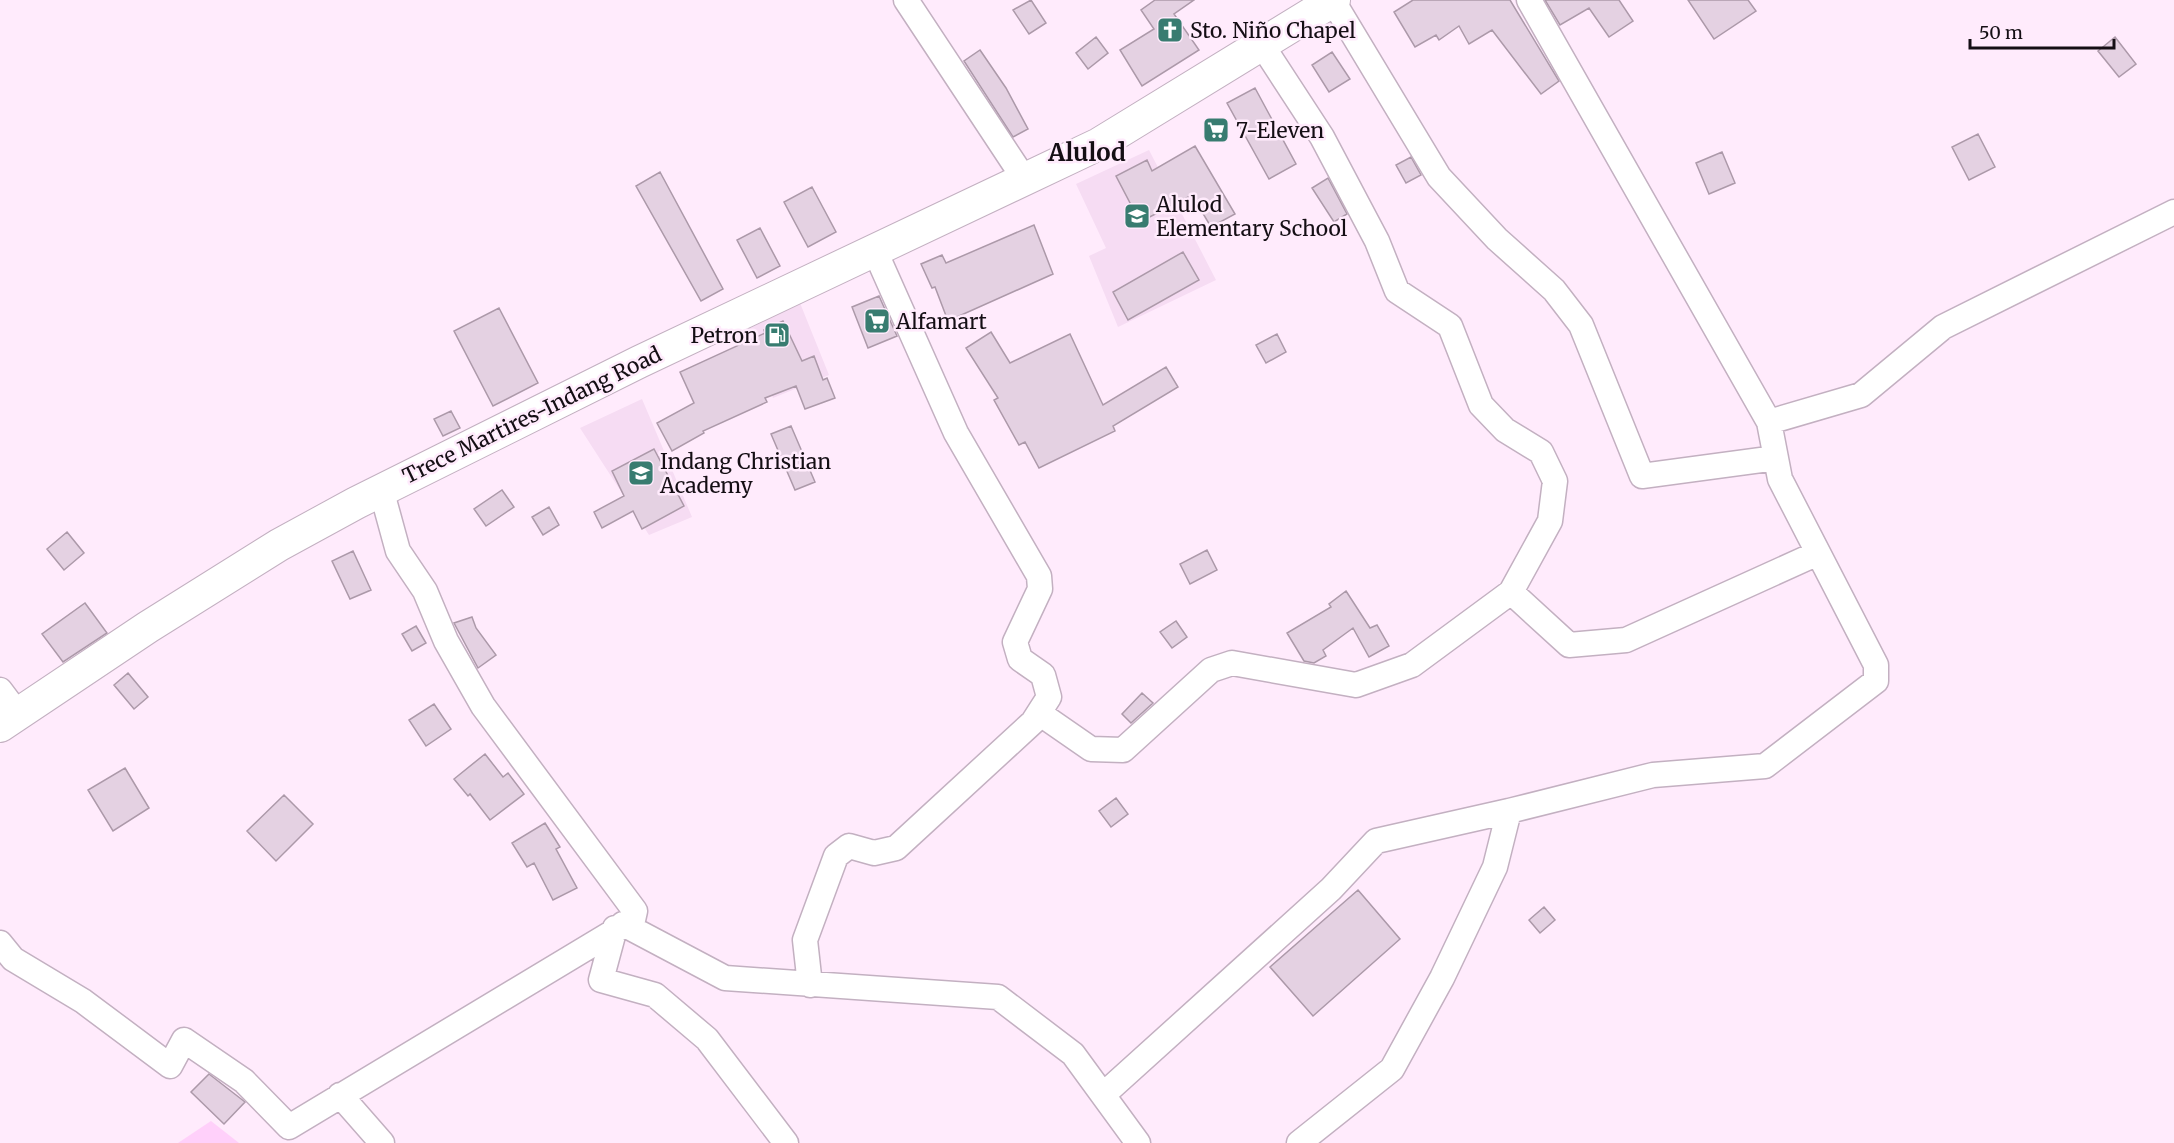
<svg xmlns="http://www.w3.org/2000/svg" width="2174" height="1143" viewBox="0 0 2174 1143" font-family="Merriweather,serif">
<rect width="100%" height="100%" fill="#ffebfc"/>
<path fill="#f6dcf3" d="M 1149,150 L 1216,280 L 1118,327 L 1089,256 L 1106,248 L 1076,184 Z
M 800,303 L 829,375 L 773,398 L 743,332 Z
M 642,399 L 692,517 L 649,535 L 580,428 Z"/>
<path fill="#ffd0fa" d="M 211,1121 L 239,1143 L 178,1143 Z"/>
<path fill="#e4d1e2" stroke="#ac99a9" stroke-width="1.5" d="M 1031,0 L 1046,23 L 1029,34 L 1013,10 Z
M 1155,0 L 1194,0 L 1174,14 L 1199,50 L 1142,86 L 1120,50 L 1154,29 L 1141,10 Z
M 1413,0 L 1510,0 L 1559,81 L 1541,94 L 1492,30 L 1469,44 L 1459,26 L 1439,40 L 1436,35 L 1415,47 L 1394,12 Z
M 1545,0 L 1619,0 L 1633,21 L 1609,37 L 1589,8 L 1560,25 Z
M 1688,0 L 1748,0 L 1756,11 L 1714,39 Z
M 1096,37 L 1108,53 L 1088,69 L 1076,53 Z
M 2115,37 L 2136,64 L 2119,77 L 2098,51 Z
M 980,50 L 1006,88 L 1028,129 L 1013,137 L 964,61 Z
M 1332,52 L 1350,79 L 1329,92 L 1312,65 Z
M 1255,88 L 1296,164 L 1269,179 L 1227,103 Z
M 1978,134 L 1995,167 L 1969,180 L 1952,147 Z
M 1195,146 L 1235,214 L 1211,227 L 1192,195 L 1140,222 L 1116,176 L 1147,160 L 1152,171 Z
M 1722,152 L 1735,183 L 1709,194 L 1696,163 Z
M 1411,157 L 1421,175 L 1406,183 L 1396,165 Z
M 660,172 L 723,289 L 701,301 L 636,186 Z
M 1328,178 L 1347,214 L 1334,222 L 1312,188 Z
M 812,187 L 836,232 L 808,247 L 784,202 Z
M 1034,225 L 1053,274 L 948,321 L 935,287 L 932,288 L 921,264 L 942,255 L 946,263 Z
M 760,228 L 780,266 L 757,278 L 737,240 Z
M 1183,252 L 1199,280 L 1128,320 L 1113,292 Z
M 879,296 L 897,336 L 868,348 L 852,307 Z
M 499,308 L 538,383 L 493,406 L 454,331 Z
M 783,321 L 802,361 L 814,356 L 823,380 L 827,378 L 835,398 L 805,409 L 796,386 L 765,398 L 767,402 L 703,431 L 704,433 L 672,451 L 657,423 L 694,403 L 680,372 L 765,333 L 764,330 Z
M 991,332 L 1010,363 L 1070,334 L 1103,405 L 1166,367 L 1178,387 L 1113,426 L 1115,431 L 1039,468 L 1025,442 L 1019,445 L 994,400 L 998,398 L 966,348 Z
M 1277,334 L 1286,352 L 1266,363 L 1256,345 Z
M 451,411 L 460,428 L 443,436 L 434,419 Z
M 791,426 L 815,482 L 795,490 L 771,434 Z
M 654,449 L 684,506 L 642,529 L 633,511 L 602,528 L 594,512 L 624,496 L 612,471 Z
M 502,490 L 514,507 L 486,526 L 474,509 Z
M 549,507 L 559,525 L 543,535 L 532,517 Z
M 67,532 L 84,553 L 64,570 L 47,549 Z
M 1207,550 L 1217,570 L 1190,584 L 1180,564 Z
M 353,551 L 371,590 L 350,599 L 332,561 Z
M 1346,591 L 1370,628 L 1377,625 L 1389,646 L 1369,657 L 1353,628 L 1323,650 L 1326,656 L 1314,663 L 1304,661 L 1287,633 L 1331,607 L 1329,604 Z
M 85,603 L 107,633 L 63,662 L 42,634 Z
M 472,617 L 476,628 L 496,655 L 478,668 L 454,623 Z
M 1176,621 L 1187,637 L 1172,648 L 1160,632 Z
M 416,626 L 426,643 L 412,651 L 402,634 Z
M 128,673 L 148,697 L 134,709 L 114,685 Z
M 1142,693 L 1153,703 L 1131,723 L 1122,714 Z
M 434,704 L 451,729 L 426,746 L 409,720 Z
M 485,754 L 503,777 L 508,773 L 524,794 L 490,820 L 470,794 L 468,796 L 454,779 Z
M 125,768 L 149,808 L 113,831 L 88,790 Z
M 284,795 L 313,824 L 276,861 L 247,831 Z
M 1116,798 L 1128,814 L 1111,827 L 1099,811 Z
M 545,823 L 560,847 L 556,849 L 577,888 L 553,900 L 534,863 L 527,867 L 512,843 Z
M 1358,890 L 1400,939 L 1313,1016 L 1270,967 Z
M 1544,907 L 1555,920 L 1540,933 L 1529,920 Z
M 209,1074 L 245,1102 L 224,1124 L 191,1092 Z"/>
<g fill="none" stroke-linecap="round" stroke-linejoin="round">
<defs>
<path id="minor" d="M 906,0 L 1025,180
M 1333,1 L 1439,177 L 1497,239 L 1554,290 L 1581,325 L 1642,476 L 1776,458
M 1769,422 L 1861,395 L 1943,327 L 2174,212
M 1511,592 L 1569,645 L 1626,640 L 1818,553
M 0,690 L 18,714
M 1039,713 L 1091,749 L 1123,750 L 1211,670 L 1232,663 L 1356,685 L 1412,665 L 1511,592 L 1550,521 L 1555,481 L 1541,452 L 1505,430 L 1481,405 L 1450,326 L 1397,291 L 1377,241 L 1322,137 L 1262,45
M 623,924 L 725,978 L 998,997 L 1073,1054 L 1138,1143
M 615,928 L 601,980 L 655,995 L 707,1039 L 786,1143
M 0,943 L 13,959 L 83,1001 L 170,1066 L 184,1040 L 244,1081 L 289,1127 L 633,920 L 635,911 L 483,706 L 446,641 L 425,591 L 398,551 L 381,489
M 810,985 L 805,940 L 836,856 L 849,846 L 874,853 L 896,848 L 1033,722 L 1049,697 L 1043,675 L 1020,659 L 1015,642 L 1040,589 L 1039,576 L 956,433 L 875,251
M 340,1095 L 382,1143
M 1103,1095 L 1331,889 L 1376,841 L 1509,811
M 1299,1143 L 1392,1069 L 1442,978 L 1495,867 L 1509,811 L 1653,775 L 1765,766 L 1876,681 L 1876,665 L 1780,479 L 1769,422 L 1529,0"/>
<path id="major" d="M 0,726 L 148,627 L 279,545 L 356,503 L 639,362 L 1099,144 L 1334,0"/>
</defs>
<use href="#minor" stroke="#c3b0c1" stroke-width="27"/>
<use href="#major" stroke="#c3b0c1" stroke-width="34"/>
<use href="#minor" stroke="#fff" stroke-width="24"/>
<use href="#major" stroke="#fff" stroke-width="32"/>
</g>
<defs>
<symbol id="church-square" viewBox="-11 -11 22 22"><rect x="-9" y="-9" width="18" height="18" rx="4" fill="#387c70" stroke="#ffebfc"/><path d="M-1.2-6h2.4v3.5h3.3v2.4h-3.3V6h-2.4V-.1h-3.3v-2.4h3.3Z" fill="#fff"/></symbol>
<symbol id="supermarket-square" viewBox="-11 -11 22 22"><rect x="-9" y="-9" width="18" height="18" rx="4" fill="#387c70" stroke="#ffebfc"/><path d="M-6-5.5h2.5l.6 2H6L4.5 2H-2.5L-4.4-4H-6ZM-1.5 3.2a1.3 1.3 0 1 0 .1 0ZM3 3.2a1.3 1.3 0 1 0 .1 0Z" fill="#fff"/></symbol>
<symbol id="school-square" viewBox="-11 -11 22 22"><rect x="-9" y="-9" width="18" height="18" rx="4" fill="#387c70" stroke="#ffebfc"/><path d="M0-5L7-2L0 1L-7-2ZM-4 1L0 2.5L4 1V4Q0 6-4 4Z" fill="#fff"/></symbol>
<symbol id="fuel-square" viewBox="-11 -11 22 22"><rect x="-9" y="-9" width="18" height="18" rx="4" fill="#387c70" stroke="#ffebfc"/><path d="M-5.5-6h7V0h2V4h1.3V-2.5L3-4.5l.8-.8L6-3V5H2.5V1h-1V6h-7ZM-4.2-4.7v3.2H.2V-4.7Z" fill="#fff"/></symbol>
</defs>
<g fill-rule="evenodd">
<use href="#church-square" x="1155" y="15" width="30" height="30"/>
<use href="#supermarket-square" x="1201" y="115" width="30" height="30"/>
<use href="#school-square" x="1122" y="201" width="30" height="30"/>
<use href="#supermarket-square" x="862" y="306" width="30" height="30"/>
<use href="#fuel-square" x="762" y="320" width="30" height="30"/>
<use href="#school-square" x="626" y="458" width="30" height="30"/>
</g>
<g text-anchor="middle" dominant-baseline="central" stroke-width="5" stroke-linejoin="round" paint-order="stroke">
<g font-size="21" fill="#140e14" stroke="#ffebfc" text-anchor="start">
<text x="1190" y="30">Sto. Niño Chapel</text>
<text x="1236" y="130">7-Eleven</text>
<text x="1156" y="204">Alulod<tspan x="1156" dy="24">Elementary School</tspan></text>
<text x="896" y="321">Alfamart</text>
<text x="758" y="335" text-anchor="end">Petron</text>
<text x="660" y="461">Indang Christian<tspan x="660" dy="24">Academy</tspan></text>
</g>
<g font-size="21" fill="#140e14" stroke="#ffebfc">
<text transform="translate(532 415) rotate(-26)">Trece Martires-Indang Road</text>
</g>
<g font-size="24" font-weight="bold" fill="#140e14" stroke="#ffebfc">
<text x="1087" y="152">Alulod</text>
</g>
</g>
<path d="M1970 39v9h144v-9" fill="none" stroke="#140e14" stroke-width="3"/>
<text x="1979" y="39" font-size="18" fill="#140e14" stroke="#ffebfc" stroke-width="4.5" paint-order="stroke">50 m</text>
</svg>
